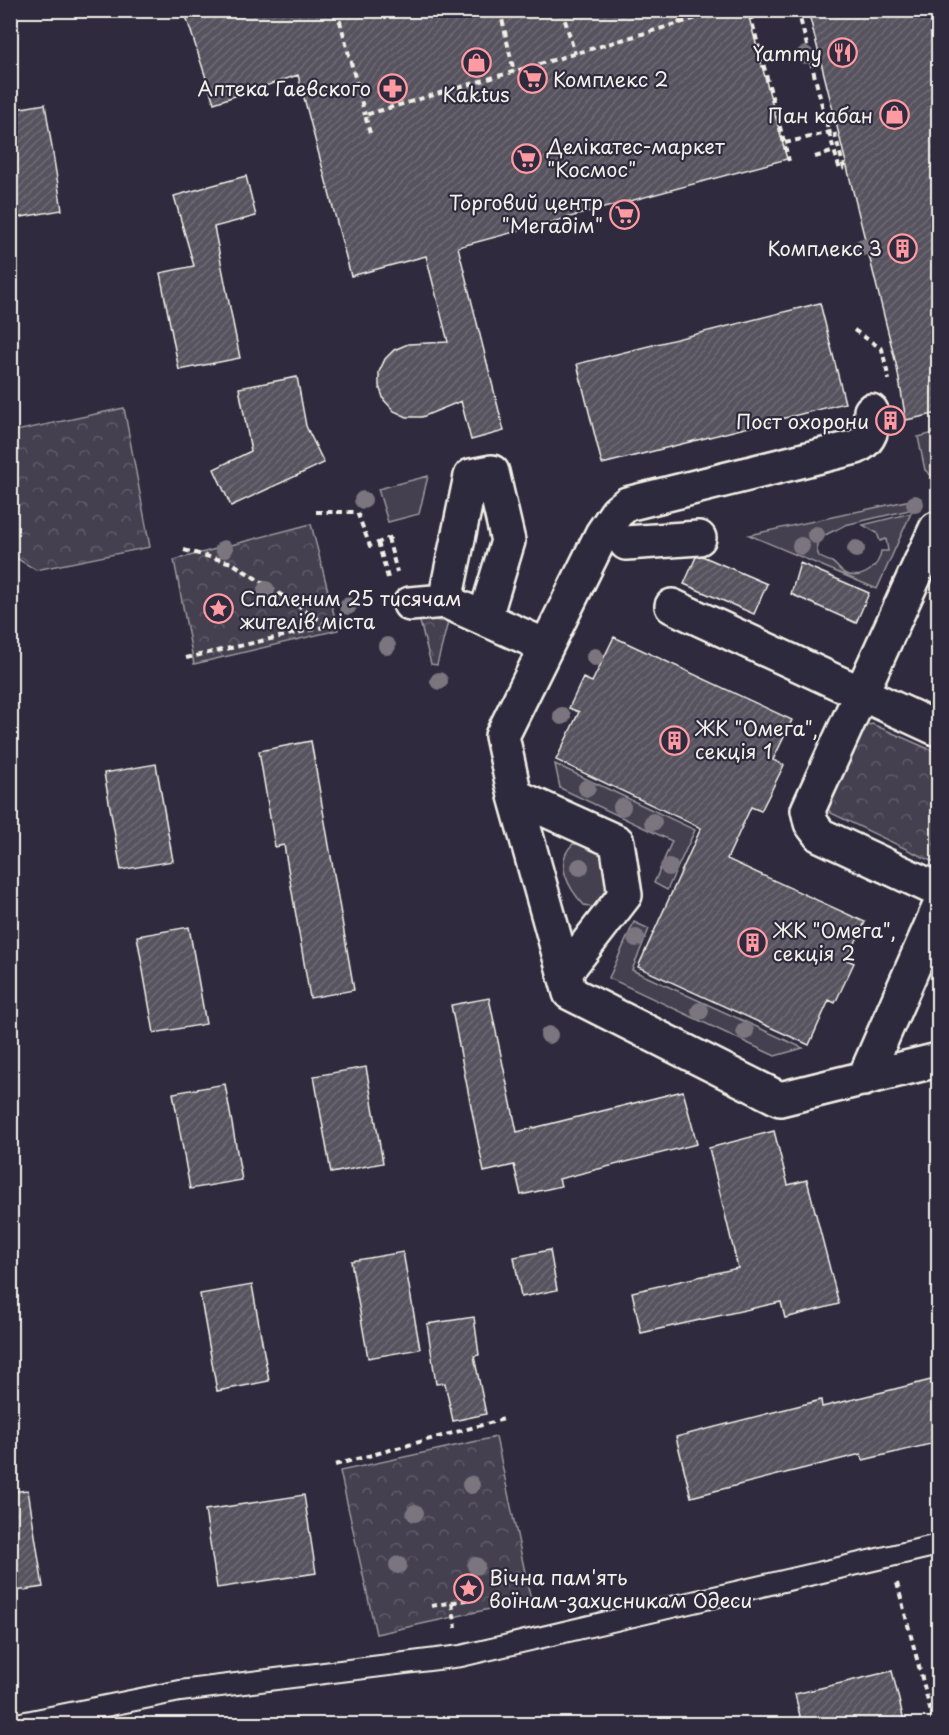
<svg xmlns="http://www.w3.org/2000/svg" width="949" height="1735" viewBox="0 0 949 1735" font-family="'Playpen Sans',sans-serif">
<defs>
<pattern id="park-crowns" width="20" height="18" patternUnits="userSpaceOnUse" patternTransform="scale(1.5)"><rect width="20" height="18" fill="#454050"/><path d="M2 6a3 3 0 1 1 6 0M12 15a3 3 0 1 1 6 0" fill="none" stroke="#605c69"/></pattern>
<pattern id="building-hatch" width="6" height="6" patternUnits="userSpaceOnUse" patternTransform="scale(1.5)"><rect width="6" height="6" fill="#56525f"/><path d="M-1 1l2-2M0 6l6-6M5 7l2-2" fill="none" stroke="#6f6b76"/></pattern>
</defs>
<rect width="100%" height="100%" fill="#2f2a3d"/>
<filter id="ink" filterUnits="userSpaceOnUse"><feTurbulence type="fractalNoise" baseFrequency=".0167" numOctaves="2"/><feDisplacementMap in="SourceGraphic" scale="12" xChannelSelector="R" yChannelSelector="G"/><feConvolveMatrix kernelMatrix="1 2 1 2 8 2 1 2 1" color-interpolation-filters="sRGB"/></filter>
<g filter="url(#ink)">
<path fill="#454050" stroke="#9c989c" stroke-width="1.5" d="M 938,432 L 938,475 L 932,476 L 925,470 L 918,437 Z
M 428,476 L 419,514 L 388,522 L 378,489 Z
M 920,498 L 922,507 L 845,525 C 833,533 809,536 819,556 C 824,560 827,560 832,562 C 837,565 840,572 846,574 C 863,580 879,567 881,551 L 888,551 L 886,539 L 880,541 L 877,533 L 863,525 L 911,513 L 877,589 L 749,535 Z
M 555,764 L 695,830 L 667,890 L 654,883 L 672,841 L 560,788 Z
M 573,844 L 584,844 L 603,854 C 608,873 610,894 593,907 L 584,905 C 569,889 553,862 573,844 Z
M 634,922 L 649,929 L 632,970 L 803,1048 L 775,1056 L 609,978 Z"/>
<path fill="url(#park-crowns)" stroke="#9c989c" stroke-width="1.5" d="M 124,408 L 150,547 L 36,570 L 11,555 L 11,432 Z
M 311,524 L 338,630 L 194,664 L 174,560 Z
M 419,618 L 448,622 L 437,665 L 431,664 Z
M 872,724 L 938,753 L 938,861 L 931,861 L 831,813 L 825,806 L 862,727 Z
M 496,1437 L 531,1600 L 376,1634 L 340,1471 Z"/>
<path fill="url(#building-hatch)" stroke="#f4f1e8" stroke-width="1.5" d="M 184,10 L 747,10 L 787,159 L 458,247 L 504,431 L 471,440 L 461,401 L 422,417 L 407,417 L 394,411 L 384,400 L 379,386 L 379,372 L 385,359 L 394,350 L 408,344 L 448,342 L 426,256 L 351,276 L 298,75 L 214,103 Z
M 808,10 L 939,10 L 939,413 L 906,420 L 897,368 Z
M 45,104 L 62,210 L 10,219 L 10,110 Z
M 246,176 L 256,216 L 214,227 L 240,358 L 179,370 L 160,273 L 194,266 L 174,196 Z
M 820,303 L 845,403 L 602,464 L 577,364 Z
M 297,377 L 306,426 L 324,463 L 231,506 L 214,469 L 251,451 L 239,388 Z
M 702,556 L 767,584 L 754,614 L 684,584 L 696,557 Z
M 800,563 L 869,593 L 856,623 L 791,594 Z
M 614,637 L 792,720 L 773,760 L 784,765 L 761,811 L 751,807 L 727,859 L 865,922 L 847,960 L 854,963 L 835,1003 L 829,1000 L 809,1045 L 638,967 L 701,828 L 556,760 L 579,712 L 569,708 L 583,678 L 592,682 Z
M 311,741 L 354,990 L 310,998 L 284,845 L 275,847 L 259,751 Z
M 156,764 L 173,861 L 121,870 L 104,773 Z
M 189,927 L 206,1024 L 154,1033 L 137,936 Z
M 489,998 L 517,1132 L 683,1091 L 697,1144 L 559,1179 L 561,1186 L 521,1195 L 514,1165 L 484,1172 L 451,1005 Z
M 366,1067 L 383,1163 L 331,1173 L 314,1076 Z
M 225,1084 L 242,1180 L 190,1189 L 173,1093 Z
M 774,1131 L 788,1185 L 807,1180 L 839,1304 L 785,1318 L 781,1302 L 641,1333 L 632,1292 L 738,1268 L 709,1148 Z
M 550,1250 L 557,1290 L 521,1297 L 514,1257 Z
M 403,1252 L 420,1349 L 368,1358 L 351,1261 Z
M 252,1285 L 269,1381 L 217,1391 L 200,1294 Z
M 474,1317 L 479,1355 L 474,1356 L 486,1414 L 453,1421 L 445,1383 L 436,1384 L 427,1324 Z
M 939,1378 L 939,1442 L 863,1460 L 861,1454 L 691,1497 L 676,1437 L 821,1400 L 822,1407 Z
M 28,1490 L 43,1587 L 10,1592 L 10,1492 Z
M 304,1495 L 316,1573 L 217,1588 L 205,1510 Z
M 892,1671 L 905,1725 L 802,1725 L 795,1694 Z"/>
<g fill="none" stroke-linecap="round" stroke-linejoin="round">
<defs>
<path id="service" d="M 16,1724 L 180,1691 L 461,1656 L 938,1545"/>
<path id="minor" d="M 871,411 C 874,427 871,440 856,447 L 627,504 L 617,512 L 602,534 L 502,736 L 515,796 L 570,993 L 780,1099 L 938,1060
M 938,529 L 936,529 L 808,810 L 811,823 L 820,835 L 938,890
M 626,543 L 699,538
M 445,601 L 471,476 L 492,472 L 508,541 L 485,617
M 410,604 L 445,601 L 546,646
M 672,606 L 938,729
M 515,796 L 617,842 L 625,895 L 564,974
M 864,1079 L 938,910"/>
</defs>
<use href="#service" stroke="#f4f1e8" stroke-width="24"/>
<use href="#minor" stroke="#f4f1e8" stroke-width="38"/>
<path stroke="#f4f1e8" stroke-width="4" stroke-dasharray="6 4.5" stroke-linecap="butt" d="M 337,10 L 365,115
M 500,10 L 514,72
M 562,10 L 575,54
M 676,10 L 680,24
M 758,10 L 759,16 L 751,18 L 789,161
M 798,10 L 829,133 L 840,170 L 844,168
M 370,133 L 365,115 L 724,10
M 785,143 L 834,131 L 844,168
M 815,157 L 835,151
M 854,330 L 882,349 L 889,380
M 316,512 L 357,512 L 370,546 L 392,537
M 388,538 L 397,572
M 378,542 L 388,578
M 184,550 L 232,563 L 329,626
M 186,658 L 328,626
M 335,1465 L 504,1419
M 897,1583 L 934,1724
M 452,1603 L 456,1628
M 431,1606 L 473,1599"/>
<use href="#service" stroke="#2f2a3d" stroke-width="20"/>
<use href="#minor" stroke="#2f2a3d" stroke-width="33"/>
</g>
<g fill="#7a757e">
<circle cx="805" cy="55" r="9"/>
<circle cx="863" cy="247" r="9"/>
<circle cx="363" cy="500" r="9"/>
<circle cx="915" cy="504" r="9"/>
<circle cx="816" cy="535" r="9"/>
<circle cx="801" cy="546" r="9"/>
<circle cx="224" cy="549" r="9"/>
<circle cx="856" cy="549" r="9"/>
<circle cx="266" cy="590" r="9"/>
<circle cx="348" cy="606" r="9"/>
<circle cx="387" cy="646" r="9"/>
<circle cx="595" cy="657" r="9"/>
<circle cx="439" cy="681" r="9"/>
<circle cx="562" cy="716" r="9"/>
<circle cx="587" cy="788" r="9"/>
<circle cx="622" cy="807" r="9"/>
<circle cx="653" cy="822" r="9"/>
<circle cx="580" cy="867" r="9"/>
<circle cx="669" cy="867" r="9"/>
<circle cx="636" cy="938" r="9"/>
<circle cx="700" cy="1011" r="9"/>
<circle cx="745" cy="1031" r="9"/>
<circle cx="549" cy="1035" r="9"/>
<circle cx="471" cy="1485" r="9"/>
<circle cx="415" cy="1513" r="9"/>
<circle cx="398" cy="1565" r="9"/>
<circle cx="476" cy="1566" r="9"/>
</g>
</g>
<defs>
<symbol id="restaurant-ring" viewBox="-11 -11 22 22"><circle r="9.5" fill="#2f2a3d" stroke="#ff9aa2" stroke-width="1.5"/><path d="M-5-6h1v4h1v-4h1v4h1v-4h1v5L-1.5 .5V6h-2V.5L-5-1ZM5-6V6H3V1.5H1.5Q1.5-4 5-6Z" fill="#ff9aa2"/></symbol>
<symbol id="shop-ring" viewBox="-11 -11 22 22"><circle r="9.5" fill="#2f2a3d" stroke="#ff9aa2" stroke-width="1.5"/><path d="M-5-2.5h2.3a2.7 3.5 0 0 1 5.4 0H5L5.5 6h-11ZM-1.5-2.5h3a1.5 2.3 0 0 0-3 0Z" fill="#ff9aa2"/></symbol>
<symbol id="supermarket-ring" viewBox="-11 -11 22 22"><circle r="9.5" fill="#2f2a3d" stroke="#ff9aa2" stroke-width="1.5"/><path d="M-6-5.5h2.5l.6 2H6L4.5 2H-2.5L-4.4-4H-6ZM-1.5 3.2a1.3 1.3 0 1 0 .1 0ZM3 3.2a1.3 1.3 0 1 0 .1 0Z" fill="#ff9aa2"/></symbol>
<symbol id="pharmacy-ring" viewBox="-11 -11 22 22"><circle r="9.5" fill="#2f2a3d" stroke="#ff9aa2" stroke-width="1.5"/><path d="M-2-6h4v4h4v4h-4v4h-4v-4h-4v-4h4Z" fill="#ff9aa2"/></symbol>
<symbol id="building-ring" viewBox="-11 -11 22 22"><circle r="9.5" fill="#2f2a3d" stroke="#ff9aa2" stroke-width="1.5"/><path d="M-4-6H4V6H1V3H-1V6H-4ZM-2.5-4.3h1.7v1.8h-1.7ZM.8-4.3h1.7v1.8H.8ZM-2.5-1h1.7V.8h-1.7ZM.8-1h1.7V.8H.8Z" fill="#ff9aa2"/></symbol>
<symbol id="sight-ring" viewBox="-11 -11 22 22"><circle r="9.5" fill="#2f2a3d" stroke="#ff9aa2" stroke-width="1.5"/><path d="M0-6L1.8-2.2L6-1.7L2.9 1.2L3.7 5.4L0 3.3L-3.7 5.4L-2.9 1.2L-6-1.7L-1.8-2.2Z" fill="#ff9aa2"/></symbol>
</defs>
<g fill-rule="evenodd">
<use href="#restaurant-ring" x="826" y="36" width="33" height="33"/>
<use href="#shop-ring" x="460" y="46" width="33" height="33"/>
<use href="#supermarket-ring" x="516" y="62" width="33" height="33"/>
<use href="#pharmacy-ring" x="376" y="72" width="33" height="33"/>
<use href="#shop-ring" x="878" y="98" width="33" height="33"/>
<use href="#supermarket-ring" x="510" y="142" width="33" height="33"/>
<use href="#supermarket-ring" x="608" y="198" width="33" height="33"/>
<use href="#building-ring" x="886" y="232" width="33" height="33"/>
<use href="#building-ring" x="874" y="404" width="33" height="33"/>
<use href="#sight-ring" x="202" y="592" width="33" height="33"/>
<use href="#building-ring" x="658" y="724" width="33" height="33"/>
<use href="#building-ring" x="736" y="926" width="33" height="33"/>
<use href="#sight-ring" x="452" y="1572" width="33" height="33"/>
</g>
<g text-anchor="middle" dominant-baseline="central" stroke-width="4.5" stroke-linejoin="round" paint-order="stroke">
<g font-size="20" fill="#f4f1e8" stroke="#2f2a3d" text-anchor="end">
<text x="822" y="53">Yammy</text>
<text x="553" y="79" text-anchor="start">Комплекс 2</text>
<text x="371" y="88">Аптека Гаевского</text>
<text x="476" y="94" text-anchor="middle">Kaktus</text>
<text x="873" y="115">Пан кабан</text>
<text x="547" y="146" text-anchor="start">Делікатес-маркет<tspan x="547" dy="23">"Космос"</tspan></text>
<text x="603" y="202">Торговий центр<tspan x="603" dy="23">"Мегадім"</tspan></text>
<text x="882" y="248">Комплекс 3</text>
<text x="869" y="421">Пост охорони</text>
<text x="240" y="598" text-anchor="start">Спаленим 25 тисячам<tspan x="240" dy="23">жителів міста</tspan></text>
<text x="695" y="728" text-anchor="start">ЖК "Омега",<tspan x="695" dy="23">секція 1</tspan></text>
<text x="773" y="930" text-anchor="start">ЖК "Омега",<tspan x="773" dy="23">секція 2</tspan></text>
<text x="489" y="1577" text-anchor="start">Вічна пам'ять<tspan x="489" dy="23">воїнам-захисникам Одеси</tspan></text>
</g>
</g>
<rect width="949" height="1735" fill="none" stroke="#2f2a3d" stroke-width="36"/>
<rect x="18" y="18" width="913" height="1699" fill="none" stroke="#f4f1e8" stroke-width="2" filter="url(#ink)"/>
</svg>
